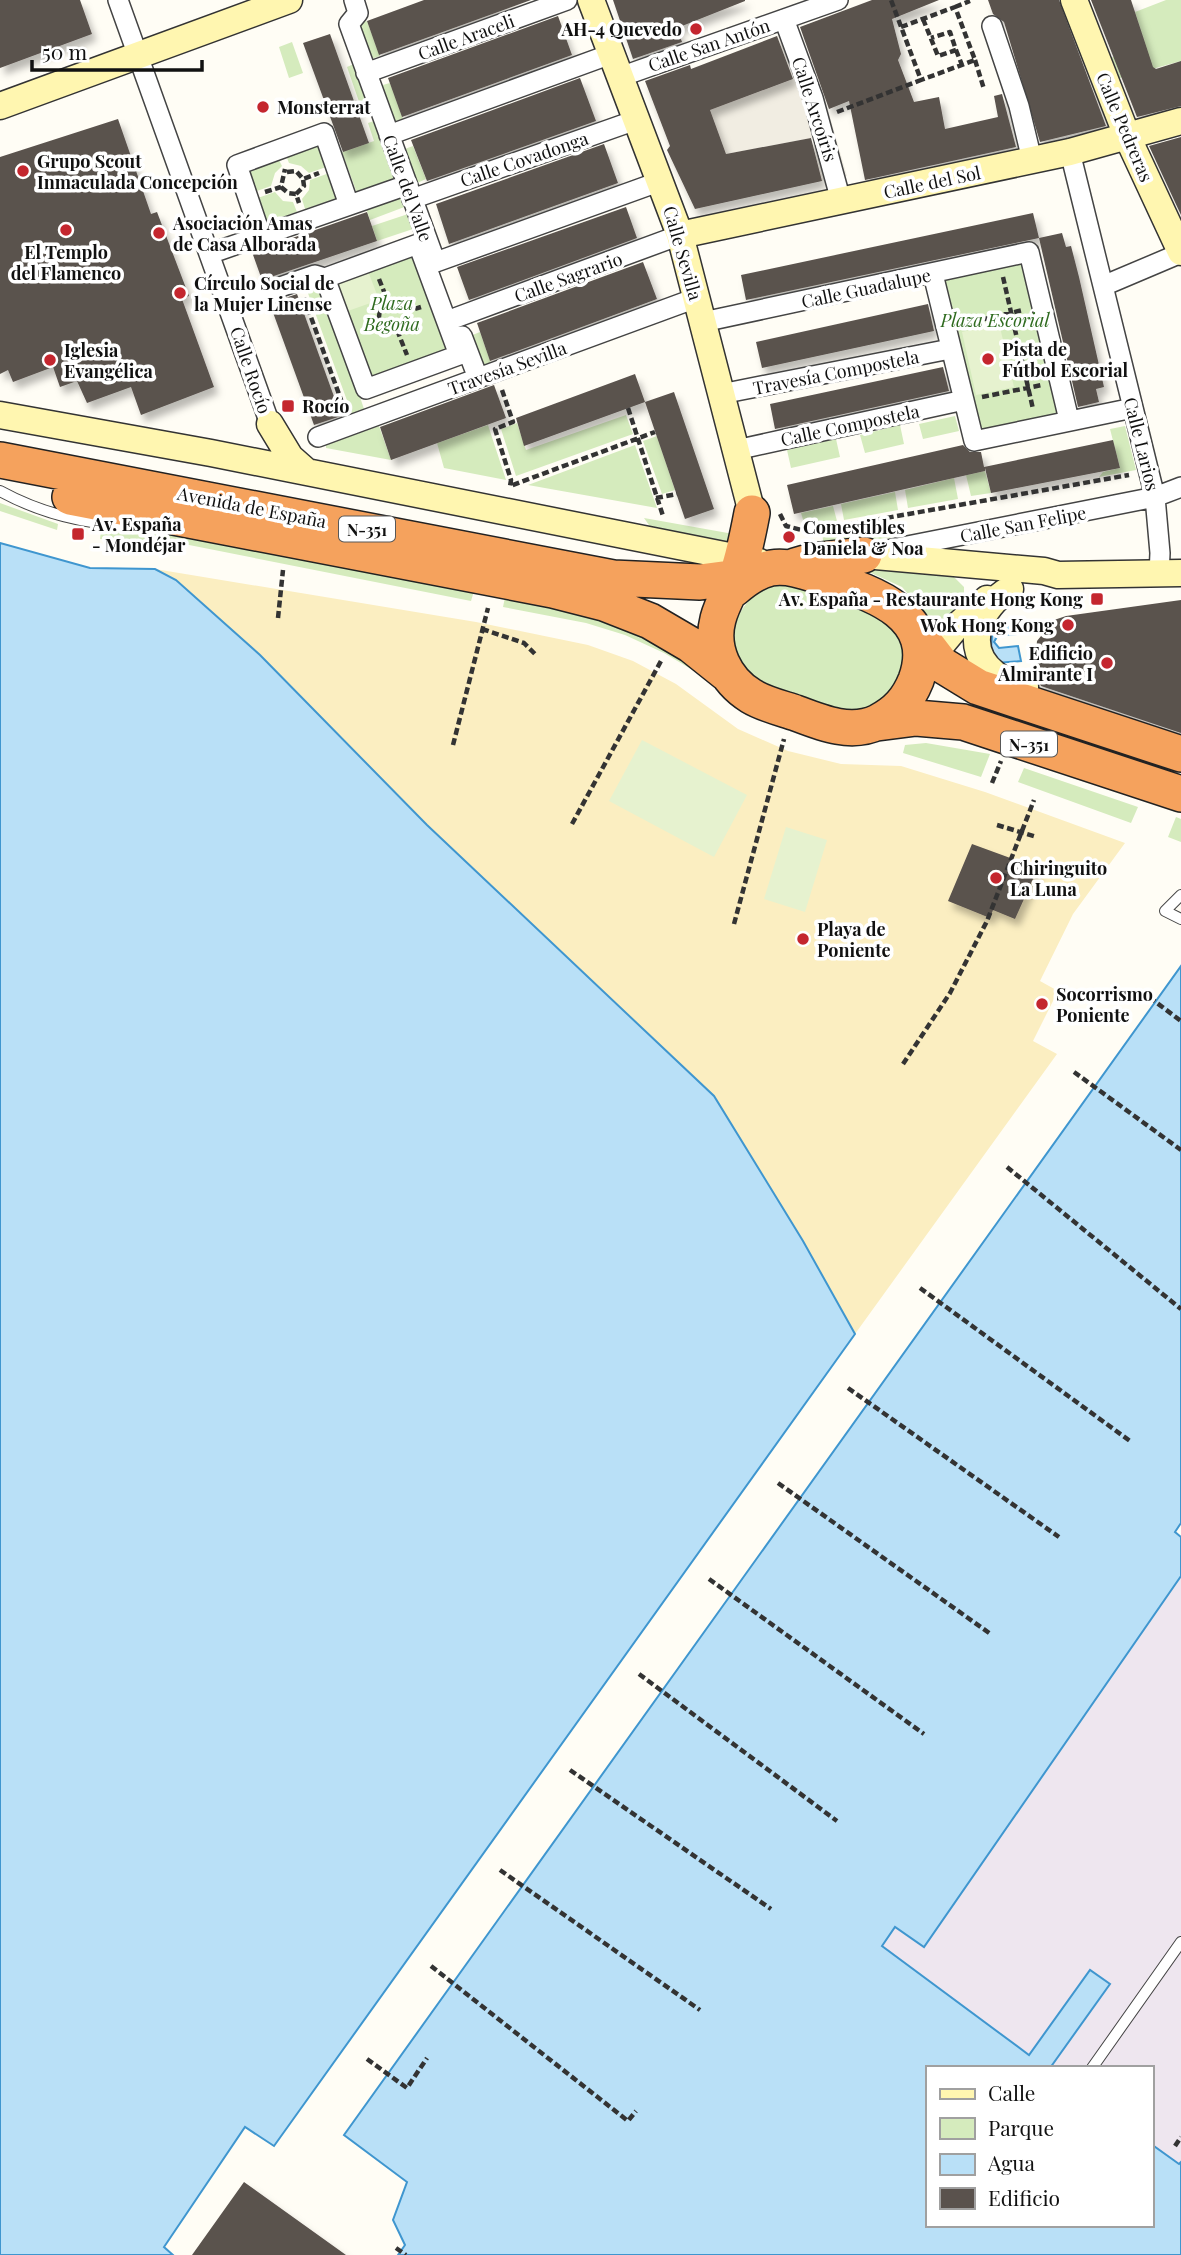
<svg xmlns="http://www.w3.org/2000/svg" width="1181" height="2255" viewBox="0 0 1181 2255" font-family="'Playfair Display',serif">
<defs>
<filter id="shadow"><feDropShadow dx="4.5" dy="7" stdDeviation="3.5" flood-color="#0004"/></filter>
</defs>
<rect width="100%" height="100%" fill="#fffdf5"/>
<path fill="#eee6ef" d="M 1181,1576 L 1181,2162 L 1179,2164 L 1151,2144 L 1151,2068 L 1050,2068 L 1109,1984 L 1090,1971 L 1030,2055 L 881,1947 L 895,1926 L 924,1947 Z"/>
<path fill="#d5ebbd" d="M 1166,0 L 1181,0 L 1181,61 L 1116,79 L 1108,59 L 1145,44 L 1135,12 Z
M 367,21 L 380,56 L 368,60 L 356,25 Z
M 292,42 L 303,73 L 289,78 L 279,47 Z
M 356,63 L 374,113 L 364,116 L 347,67 Z
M 390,83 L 403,119 L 393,122 L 379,86 Z
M 377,120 L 400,181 L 358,196 L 342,152 L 374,141 L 368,123 Z
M 320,140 L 329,166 L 309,173 L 301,166 L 289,163 L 285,153 Z
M 413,146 L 426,179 L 415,184 L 402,150 Z
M 277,156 L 282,166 L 275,173 L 271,186 L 251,193 L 242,169 Z
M 332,172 L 341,197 L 305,209 L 302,199 L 309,190 L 310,180 Z
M 275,192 L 283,201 L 293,202 L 297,212 L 260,225 L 252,200 Z
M 402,192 L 407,206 L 370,220 L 365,205 Z
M 411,213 L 416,228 L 377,241 L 372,226 Z
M 426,235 L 470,357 L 360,397 L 365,412 L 353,417 L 305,285 Z
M 1029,252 L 1069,420 L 974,441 L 933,274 Z
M 480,332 L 492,366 L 481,370 L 470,336 Z
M 626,415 L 633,434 L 516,476 L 501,429 L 517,423 L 526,450 Z
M 955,416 L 959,431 L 923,439 L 919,424 Z
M 488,425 L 506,480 L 444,468 L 437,443 Z
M 900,425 L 904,444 L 865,453 L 860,435 Z
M 379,426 L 391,460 L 326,448 L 326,445 Z
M 1125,426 L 1136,470 L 1099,477 L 1103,472 L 1120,468 L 1110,429 Z
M 657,436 L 675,490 L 662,494 L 643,441 Z
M 836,439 L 840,457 L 791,468 L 787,450 Z
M 635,445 L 657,508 L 528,485 Z
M 985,471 L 991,493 L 971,496 L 966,475 Z
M 954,478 L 958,499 L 908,508 L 905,490 Z
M 895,492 L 898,510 L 844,520 L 841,504 Z
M 0,503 L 58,524 L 57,530 L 0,511 Z
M 833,506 L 837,521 L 805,526 L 801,513 Z
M 644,518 L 739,535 L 720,546 L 656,535 Z
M 881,523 L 893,537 L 824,547 L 822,533 Z
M 101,531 L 161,532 L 474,591 L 471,601 L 174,542 L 100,539 Z
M 858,567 L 953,576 L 964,587 L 964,604 L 941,626 L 935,625 L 902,587 Z
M 777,584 C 804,583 873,606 892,626 C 921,658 890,712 849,711 C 817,710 782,690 753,679 C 716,648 735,596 777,584 Z
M 505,597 C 588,615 643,627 711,681 L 664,653 L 625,635 L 586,623 L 503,607 Z
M 977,700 L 1140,751 L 1137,760 L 973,710 Z
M 926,743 L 990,754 L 981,777 L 903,753 L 905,745 Z
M 1024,768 L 1138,807 L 1131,823 L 1018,782 Z
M 1176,817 L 1181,819 L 1181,842 L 1168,837 Z"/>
<path fill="#fbeec1" d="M 155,569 L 476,622 L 588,645 L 633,661 L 676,684 L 738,729 L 788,751 L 841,764 L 901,766 L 985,792 L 1125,843 L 1073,914 L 1040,981 L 1058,991 L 1033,1041 L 1057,1054 L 855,1334 L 803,1241 L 714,1096 L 427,825 L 260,655 L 176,580 Z"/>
<path fill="#e6f2cf" d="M 368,271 L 379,300 L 345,312 L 334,283 Z
M 999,323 L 1014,387 L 976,395 L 962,332 Z
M 642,740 L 747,795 L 714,857 L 609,801 Z
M 786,827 L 827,840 L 805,912 L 764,899 Z"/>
<path fill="#f1ede2" d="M 796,29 L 813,68 L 810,71 L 812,77 L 818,77 L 813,87 L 822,89 L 847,176 L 822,181 L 812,138 L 726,154 L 709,110 L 794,79 L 777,36 Z"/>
<path fill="#b9e0f7" stroke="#3f96cf" stroke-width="2" d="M 0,543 L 90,568 L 155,569 L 176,580 L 260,655 L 427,825 L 714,1096 L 803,1241 L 855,1334 L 274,2146 L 245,2127 L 164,2247 L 173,2255 L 0,2255 Z
M 1017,621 L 1018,634 L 998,635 L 994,642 L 999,648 L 1018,646 L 1021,661 L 996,663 L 991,649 L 993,623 Z
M 1181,966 L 1181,1523 L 1175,1532 L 1181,1537 L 1181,1576 L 924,1947 L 895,1927 L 882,1946 L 1029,2055 L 1090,1970 L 1110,1984 L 1050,2068 L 927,2068 L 927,2225 L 1151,2225 L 1151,2144 L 1179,2164 L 1181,2162 L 1181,2255 L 398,2255 L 405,2245 L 393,2220 L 407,2182 L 344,2135 Z"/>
<path fill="#5a524d" filter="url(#shadow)" d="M 0,0 L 80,0 L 92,34 L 0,68 Z
M 424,0 L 531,0 L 379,55 L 367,21 Z
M 613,0 L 745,0 L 745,1 L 677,28 L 682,42 L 633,59 Z
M 872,0 L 939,0 L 892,19 L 901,54 L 898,60 L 914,102 L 939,97 L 945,129 L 998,117 L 994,96 L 1002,94 L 1016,147 L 865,180 L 849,101 L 829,109 L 800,27 Z
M 988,0 L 1059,0 L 1106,126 L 1040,142 L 1004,22 L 993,14 Z
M 1091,0 L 1131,0 L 1153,67 L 1156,69 L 1181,61 L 1181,106 L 1137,117 Z
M 558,16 L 572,55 L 402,117 L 388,78 Z
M 330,34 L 369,143 L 343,152 L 303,43 Z
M 777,36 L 793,79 L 710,110 L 726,154 L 811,138 L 822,181 L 695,209 L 667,150 L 670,146 L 645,81 L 690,65 L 691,69 Z
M 580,78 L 596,121 L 427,181 L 411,140 Z
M 118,119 L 151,214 L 157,212 L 189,296 L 182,299 L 214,387 L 141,415 L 131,387 L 87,403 L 77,381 L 60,387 L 53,367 L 13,382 L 8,370 L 0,374 L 0,157 Z
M 1181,137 L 1181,215 L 1149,146 Z
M 604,144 L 618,183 L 449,244 L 436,204 Z
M 626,207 L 637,238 L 469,300 L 457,267 Z
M 367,212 L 377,241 L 262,280 L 252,252 Z
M 1033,213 L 1039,238 L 746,300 L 741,275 Z
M 1062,233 L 1066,247 L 1071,246 L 1079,277 L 1104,387 L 1096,389 L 1099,402 L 1078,407 L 1039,238 Z
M 643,262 L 657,299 L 490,361 L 477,323 Z
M 297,294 L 341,416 L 314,425 L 271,307 L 270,303 Z
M 928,304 L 934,331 L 762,368 L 756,342 Z
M 943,367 L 949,391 L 775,429 L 770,404 Z
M 635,374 L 645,402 L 674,392 L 714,509 L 685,519 L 645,402 L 524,446 L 516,418 Z
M 494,385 L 506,418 L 391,460 L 380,427 Z
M 1113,440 L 1120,468 L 991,493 L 985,468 L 985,471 L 794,514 L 787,485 L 963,445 L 970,452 L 981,452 L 984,467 Z
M 1181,600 L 1181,733 L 1041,686 L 1034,674 L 1037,641 L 1054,620 L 1066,616 Z
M 972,844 L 1038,868 L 1015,919 L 993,910 L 990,918 L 948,901 Z
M 244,2182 L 346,2255 L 192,2255 Z"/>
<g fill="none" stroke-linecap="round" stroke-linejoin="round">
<defs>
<path id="lane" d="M 0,491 C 42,514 89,525 137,526
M 1181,895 L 1165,911 L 1181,919
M 1092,2068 L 1181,1942"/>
<path id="street" d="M 118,0 L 270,424
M 354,0 L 358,13 L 349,24 L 433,255
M 784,19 L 813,98 L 841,201
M 992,26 L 1019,106 L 1032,160
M 366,73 L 567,0
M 620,77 L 838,0
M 389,135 L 611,54
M 1070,152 L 1155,497 L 1160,553 L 1159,575
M 412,199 L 636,120
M 261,236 L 237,165 L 324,133 L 349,205
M 418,244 L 459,355 L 366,389 L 325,278 Z
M 209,254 L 407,185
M 436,262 L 661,181
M 933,274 L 974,441 L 1133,408
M 1103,286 L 1181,253
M 228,305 L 315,275 L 325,278
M 455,318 L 680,235
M 703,322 L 1029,252 L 1069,420
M 462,336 L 478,378
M 721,394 L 950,349
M 318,437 L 696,298
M 736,450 L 964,400
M 882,551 L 1155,497 L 1181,487"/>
<path id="secondary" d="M 591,0 L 680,235 L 752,513
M 1074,0 L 1127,136 L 1181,252
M 0,106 L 289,0
M 680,235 L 1070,152 L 1181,121
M 0,415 L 211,453 L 759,562
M 270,424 L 290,457 L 307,472
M 864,555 L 1044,571 L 1058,575 L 1181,573
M 1010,589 C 980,606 961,648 995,674 C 1003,681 1015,683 1025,687
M 922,668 L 957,626 L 987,599"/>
<path id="highway" d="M 0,460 L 613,578 L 700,582 L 753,575
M 70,497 L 553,590 L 604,603 L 650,621 L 691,645 L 726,673
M 795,566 L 812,561 L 864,555
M 734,589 C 744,580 757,571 771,568 C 791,565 809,573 828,579 C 874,593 939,616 916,680 C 908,700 897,712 878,722 C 851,735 822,723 796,713 C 781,708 764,704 751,696 C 725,680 710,649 718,619 C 722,603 731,590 737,575 C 744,555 748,534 752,513
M 915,630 L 942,665 L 978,687 L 1181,754
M 877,723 L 916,718 L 963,722 L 1181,794"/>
</defs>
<use href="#lane" stroke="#444" stroke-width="12"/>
<use href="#street" stroke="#444" stroke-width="22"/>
<use href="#secondary" stroke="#333" stroke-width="29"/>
<use href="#highway" stroke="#222" stroke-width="38"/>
<path stroke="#333" stroke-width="4.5" stroke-dasharray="7 3.5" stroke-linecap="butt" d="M 955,7 L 970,1
M 923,19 L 938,56 L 956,50 L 950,32 L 931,38
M 901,27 L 955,7 L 975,60 L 921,80
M 956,50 L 962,65
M 975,60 L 984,89
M 837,112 L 921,80 L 891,0
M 287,172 L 296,171 L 303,179 L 319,173
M 281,187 L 288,193 L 296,194 L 299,203
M 265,192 L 281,187 L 285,169
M 296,194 L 304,186 L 303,179
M 1003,277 L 1033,409
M 379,279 L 389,304
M 304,298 L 344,408
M379 317a14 14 0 1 1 28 0a14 14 0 1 1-28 0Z
M 405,312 L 421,307
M 963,324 L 1023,310
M 364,327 L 380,321
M 397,330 L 407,355
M 502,390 L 513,422 L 495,429 L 511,480 L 510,486 L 655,432
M 982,397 L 1042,385
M 628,408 L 663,516
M 656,498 L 677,494
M 780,514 L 786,526 L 809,532
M 835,527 L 1129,475
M 278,618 L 283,570
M 482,629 L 524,643 L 536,655
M 453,745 L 488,608
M 992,783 L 1001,761
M 572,824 L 661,661
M 997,825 L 1037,837
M 734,924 L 784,739
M 1141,991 L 1181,1021
M 903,1064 L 950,993 L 987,921 L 1034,800
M 1074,1072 L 1181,1150
M 1007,1167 L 1181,1309
M 920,1288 L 1130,1441
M 848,1388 L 1059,1537
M 778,1483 L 992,1635
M 709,1579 L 924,1734
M 639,1674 L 837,1821
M 570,1770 L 771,1909
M 500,1870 L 700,2010
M 431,1966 L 628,2121 L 636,2111
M 367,2059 L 407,2088 L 427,2058
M 1175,2146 L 1181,2137
M 396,2248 L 406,2255"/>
<use href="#lane" stroke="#fff" stroke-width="10"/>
<use href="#street" stroke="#fff" stroke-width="19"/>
<use href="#secondary" stroke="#fff6b0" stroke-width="26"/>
<use href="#highway" stroke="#f5a25d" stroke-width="35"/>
</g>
<g fill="#c4262e" stroke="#fff" stroke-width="2.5">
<circle cx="696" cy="29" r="7"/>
<circle cx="263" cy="107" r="7"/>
<circle cx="23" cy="171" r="7"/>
<circle cx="66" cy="230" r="7"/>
<circle cx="159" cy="233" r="7"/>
<circle cx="180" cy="293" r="7"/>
<circle cx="988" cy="359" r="7"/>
<circle cx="50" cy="360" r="7"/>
<rect x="281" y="399" width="14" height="14" rx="3.5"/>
<rect x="71" y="527" width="14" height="14" rx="3.5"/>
<circle cx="789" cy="537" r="7"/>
<rect x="1090" y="592" width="14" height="14" rx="3.5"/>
<circle cx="1068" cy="625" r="7"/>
<circle cx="1107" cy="663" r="7"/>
<circle cx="996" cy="878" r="7"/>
<circle cx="803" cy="939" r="7"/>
<circle cx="1042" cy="1004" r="7"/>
</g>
<g text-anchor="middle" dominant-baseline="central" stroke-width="7" stroke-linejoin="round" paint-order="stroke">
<g fill="#fff" stroke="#585858" stroke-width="2">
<rect x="339" y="516.5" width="56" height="25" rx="5"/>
<rect x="1001" y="731.5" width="56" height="25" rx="5"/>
</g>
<g font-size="16" font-weight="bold" fill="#111">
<text x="367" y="529">N-351</text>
<text x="1029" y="744">N-351</text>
</g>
<g font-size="18" font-weight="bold" fill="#111" stroke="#fff" text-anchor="start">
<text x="682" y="29" text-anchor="end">AH-4 Quevedo</text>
<text x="277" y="107">Monsterrat</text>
<text x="37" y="161">Grupo Scout<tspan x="37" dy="21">Inmaculada Concepción</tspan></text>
<text x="173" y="223">Asociación Amas<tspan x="173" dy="21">de Casa Alborada</tspan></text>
<text x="66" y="252" text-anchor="middle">El Templo<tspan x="66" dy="21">del Flamenco</tspan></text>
<text x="194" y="283">Círculo Social de<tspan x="194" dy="21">la Mujer Linense</tspan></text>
<text x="1002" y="349">Pista de<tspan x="1002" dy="21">Fútbol Escorial</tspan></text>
<text x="64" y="350">Iglesia<tspan x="64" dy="21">Evangélica</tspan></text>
<text x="302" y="406">Rocío</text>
<text x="92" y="524">Av. España<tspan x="92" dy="21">- Mondéjar</tspan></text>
<text x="803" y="527">Comestibles<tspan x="803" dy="21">Daniela &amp; Noa</tspan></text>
<text x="1083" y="599" text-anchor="end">Av. España - Restaurante Hong Kong</text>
<text x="1054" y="625" text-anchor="end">Wok Hong Kong</text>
<text x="1093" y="653" text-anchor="end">Edificio<tspan x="1093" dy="21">Almirante I</tspan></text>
<text x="1010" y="868">Chiringuito<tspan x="1010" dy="21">La Luna</tspan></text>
<text x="817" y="929">Playa de<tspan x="817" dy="21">Poniente</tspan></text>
<text x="1056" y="994">Socorrismo<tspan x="1056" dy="21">Poniente</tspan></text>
</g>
<g font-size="18" fill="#111" stroke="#fff">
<text transform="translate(466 37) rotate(-20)">Calle Araceli</text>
<text transform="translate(709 45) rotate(-19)">Calle San Antón</text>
<text transform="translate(815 109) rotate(72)">Calle Arcoíris</text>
<text transform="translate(1125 127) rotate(67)">Calle Pedreras</text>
<text transform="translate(524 159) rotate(-19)">Calle Covadonga</text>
<text transform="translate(932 182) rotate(-12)">Calle del Sol</text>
<text transform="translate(408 188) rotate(70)">Calle del Valle</text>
<text transform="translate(683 253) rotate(74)">Calle Sevilla</text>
<text transform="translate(568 277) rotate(-20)">Calle Sagrario</text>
<text transform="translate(866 288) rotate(-12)">Calle Guadalupe</text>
<text transform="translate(507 368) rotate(-20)">Travesía Sevilla</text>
<text transform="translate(251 370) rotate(71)">Calle Rocío</text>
<text transform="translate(836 372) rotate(-11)">Travesía Compostela</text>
<text transform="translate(850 425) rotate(-12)">Calle Compostela</text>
<text transform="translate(1142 444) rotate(76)">Calle Larios</text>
<text transform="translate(252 507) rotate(11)">Avenida de España</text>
<text transform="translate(1023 524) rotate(-11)">Calle San Felipe</text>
</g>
<g font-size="18" font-style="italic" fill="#2f6b1f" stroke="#fff">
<text x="392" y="303">Plaza<tspan x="392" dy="21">Begoña</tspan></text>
<text x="995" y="320">Plaza Escorial</text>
</g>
</g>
<rect x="926" y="2066" width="228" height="161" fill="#ffffff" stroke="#a0a0a0" stroke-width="2"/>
<rect x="940" y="2089" width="35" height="10" fill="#fff6b0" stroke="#a0a0a0" stroke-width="2"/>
<text x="988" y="2101" font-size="21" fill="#111111">Calle</text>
<rect x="940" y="2118" width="35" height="21" fill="#d5ebbd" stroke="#a0a0a0" stroke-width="2"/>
<text x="988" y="2136" font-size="21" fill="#111111">Parque</text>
<rect x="940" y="2154" width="35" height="21" fill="#b9e0f7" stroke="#a0a0a0" stroke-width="2"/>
<text x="988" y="2171" font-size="21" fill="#111111">Agua</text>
<rect x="940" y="2188" width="35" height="21" fill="#5a524d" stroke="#a0a0a0" stroke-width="2"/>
<text x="988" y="2206" font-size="21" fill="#111111">Edificio</text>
<path d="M32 60v10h170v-10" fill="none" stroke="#111111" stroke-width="3.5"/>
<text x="42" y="60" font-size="21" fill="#111111" stroke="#ffffff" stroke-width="5" paint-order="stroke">50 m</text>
</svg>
